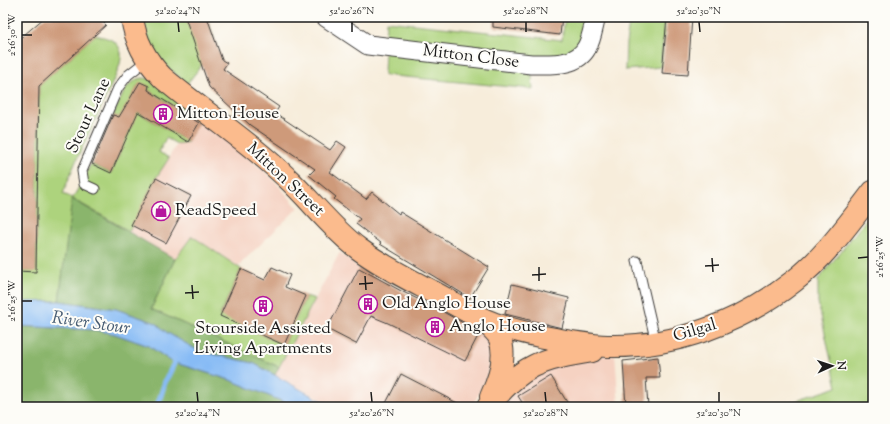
<svg xmlns="http://www.w3.org/2000/svg" width="890" height="424" viewBox="0 0 890 424" font-family="'Sorts Mill Goudy',serif">
<rect width="100%" height="100%" fill="#fdfcf7"/>
<filter id="ink" filterUnits="userSpaceOnUse"><feTurbulence type="fractalNoise" baseFrequency=".025" numOctaves="2"/><feDisplacementMap in="SourceGraphic" scale="8" xChannelSelector="R" yChannelSelector="G"/><feConvolveMatrix kernelMatrix="1 2 1 2 8 2 1 2 1" color-interpolation-filters="sRGB"/></filter>
<filter id="wash" filterUnits="userSpaceOnUse"><feTurbulence type="fractalNoise" baseFrequency=".012" numOctaves="4" result="noise"/><feDisplacementMap in="SourceGraphic" scale="16" xChannelSelector="R" yChannelSelector="G"/><feGaussianBlur stdDeviation="0.9" result="paint"/><feColorMatrix in="noise" values="0 0 0 0 0 0 0 0 0 0 0 0 0 0 0 0 0 1.4 0 .05"/><feComposite in="paint" operator="in"/></filter>
<g filter="url(#wash)">
<rect width="100%" height="100%" fill="#f7eddb"/>
<path fill="#f5d2c2" d="M 200,117 L 271,177 L 298,208 L 238,266 L 192,236 L 175,259 L 129,231 L 156,178 L 177,144 L 188,142 L 200,122 Z
M 340,252 L 359,268 L 403,292 L 461,320 L 486,336 L 490,348 L 489,363 L 487,375 L 480,391 L 472,407 L 336,407 L 275,375 Z
M 615,354 L 619,407 L 499,407 L 529,377 L 567,361 Z"/>
<path fill="#add37d" stroke="#64784c" d="M 142,17 L 207,17 L 217,45 L 187,84 L 164,64 L 148,41 Z
M 565,17 L 596,17 L 587,48 L 531,64 L 533,89 L 384,75 L 386,21 L 562,40 Z
M 630,17 L 665,17 L 661,67 L 625,70 L 626,43 Z
M 95,35 C 107,38 118,39 121,53 C 123,65 109,89 104,101 C 90,132 74,162 63,194 L 73,198 L 91,164 L 111,173 L 133,123 L 113,115 L 126,88 L 137,79 L 143,78 L 151,79 L 200,117 L 200,122 L 139,84 L 127,106 L 188,142 L 177,144 L 166,138 L 159,152 L 169,158 L 156,178 L 129,231 L 73,199 L 59,301 L 17,302 L 17,271 L 36,271 L 39,86 Z
M 873,211 L 873,255 L 868,273 L 869,303 L 873,317 L 873,407 L 779,407 L 837,387 L 818,302 L 818,280 Z
M 192,236 L 241,269 L 220,315 L 284,345 L 306,296 L 315,299 L 279,367 L 151,309 L 175,259 Z"/>
<path fill="#8ab56c" stroke="#536844" d="M 72,199 L 175,259 L 151,309 L 279,367 L 275,375 L 253,363 L 199,351 L 166,332 L 156,323 L 116,309 L 59,301 Z
M 17,326 L 96,330 L 115,334 L 149,346 L 172,362 L 230,380 L 296,407 L 17,407 Z"/>
<path fill="#87bbf5" stroke="#526c88" d="M 873,255 L 873,317 C 864,296 867,276 873,255 Z
M 59,301 L 116,309 L 156,323 L 166,332 L 199,351 L 253,363 L 316,398 L 336,407 L 296,407 L 230,380 L 172,362 L 149,346 L 115,334 L 96,330 L 17,326 L 17,302 Z"/>
<g fill="none" stroke-linecap="round" stroke-linejoin="round">
<path stroke="#87bbf5" stroke-width="5.5" d="M 157,407 L 165,382 L 177,357"/>
</g>
<g id="blocks">
<path fill="#ce9a7a" d="M 45,17 L 98,17 L 106,25 L 39,86 L 36,272 L 17,271 L 17,41 Z
M 185,17 L 207,17 L 222,60 L 227,63 L 223,69 L 279,107 L 275,113 L 330,150 L 337,141 L 346,147 L 330,172 L 366,199 L 372,192 L 399,214 L 400,212 L 489,267 L 470,298 L 380,244 L 381,243 L 356,224 L 360,219 L 334,199 L 336,197 L 309,175 L 315,169 L 250,125 L 209,87 Z
M 493,17 L 562,17 L 560,35 L 493,27 Z
M 667,17 L 692,17 L 688,75 L 662,73 Z
M 140,82 L 149,86 L 148,90 L 199,123 L 188,142 L 138,112 L 111,173 L 92,164 L 113,115 L 119,117 Z
M 156,178 L 191,196 L 166,243 L 131,225 Z
M 272,267 L 290,275 L 285,287 L 306,296 L 284,345 L 220,316 L 241,269 L 265,280 Z
M 359,268 L 403,292 L 438,309 L 472,328 L 479,334 L 465,361 L 388,323 L 371,316 L 356,344 L 327,329 Z
M 512,284 L 569,298 L 562,328 L 505,314 Z
M 658,357 L 660,378 L 646,378 L 648,407 L 626,407 L 623,361 Z
M 401,374 L 465,407 L 384,407 Z
M 551,376 L 570,407 L 525,407 L 518,396 Z"/>
</g>
</g>
<g filter="url(#ink)">
<use href="#blocks" fill-opacity="0" stroke="#3d3b39" stroke-width="1"/>
<g fill="none" stroke-linecap="round" stroke-linejoin="round">
<defs>
<path id="lane" d="M 95,189 L 84,184 L 82,171 L 118,88 L 128,75 L 147,60
M 637,261 L 656,343"/>
<path id="street" d="M 326,17 L 368,45 L 531,64 C 550,64 577,67 587,47 C 592,38 593,27 596,17"/>
<path id="primary" d="M 132,17 C 135,41 145,60 163,78 C 203,112 248,140 286,177 C 311,200 332,229 359,249 C 382,266 408,279 433,292 C 452,302 470,314 490,322 C 507,329 526,333 544,337 C 565,341 586,345 607,346 C 674,348 742,322 794,281 C 825,257 849,223 873,192
M 481,319 C 488,325 497,331 500,339 C 507,358 499,380 491,397
M 488,407 C 519,366 543,358 592,351"/>
</defs>
<use href="#lane" stroke="#3d3b39" stroke-width="11"/>
<use href="#street" stroke="#3d3b39" stroke-width="21"/>
<use href="#primary" stroke="#3d3b39" stroke-width="24"/>
<use href="#lane" stroke="#fff" stroke-width="9"/>
<use href="#street" stroke="#fff" stroke-width="19"/>
<use href="#primary" stroke="#fbbb8d" stroke-width="22"/>
</g>
</g>
<path fill="none" stroke="#1c1c1c" stroke-width="1.5" d="M 178,22 L 179,32M 352,22 L 352,32M 526,22 L 526,32M 699,22 L 700,32M 22,35 L 32,35M 712,258 L 713,272M 858,258 L 868,257M 705,266 L 719,265M 539,267 L 539,281M 532,275 L 546,274M 365,276 L 366,290M 359,284 L 373,283M 192,285 L 193,299M 185,293 L 199,292M 22,301 L 32,301M 197,392 L 198,402M 371,392 L 372,402M 545,392 L 546,402M 719,392 L 719,402"/>
<defs>
<symbol id="building-ring" viewBox="-11 -11 22 22"><circle r="9.5" fill="#fdfcf7" stroke="#b5179e" stroke-width="1.5"/><path d="M-4-6H4V6H1V3H-1V6H-4ZM-2.5-4.3h1.7v1.8h-1.7ZM.8-4.3h1.7v1.8H.8ZM-2.5-1h1.7V.8h-1.7ZM.8-1h1.7V.8H.8Z" fill="#b5179e"/></symbol>
<symbol id="shop-ring" viewBox="-11 -11 22 22"><circle r="9.5" fill="#fdfcf7" stroke="#b5179e" stroke-width="1.5"/><path d="M-5-2.5h2.3a2.7 3.5 0 0 1 5.4 0H5L5.5 6h-11ZM-1.5-2.5h3a1.5 2.3 0 0 0-3 0Z" fill="#b5179e"/></symbol>
</defs>
<g fill-rule="evenodd">
<use href="#building-ring" x="152" y="103" width="22" height="22"/>
<use href="#shop-ring" x="150" y="200" width="22" height="22"/>
<use href="#building-ring" x="357" y="293" width="22" height="22"/>
<use href="#building-ring" x="252" y="295" width="22" height="22"/>
<use href="#building-ring" x="424" y="316" width="22" height="22"/>
</g>
<g text-anchor="middle" dominant-baseline="central" stroke-width="4" stroke-linejoin="round" paint-order="stroke">
<g font-size="17" fill="#1c1c1c" stroke="#fdfcf7">
<text transform="translate(471 57) rotate(7)">Mitton Close</text>
<text transform="translate(89 116) rotate(-65)">Stour Lane</text>
<text transform="translate(285 180) rotate(43)">Mitton Street</text>
<text transform="translate(695 331) rotate(-17)">Gilgal</text>
</g>
<g font-size="17" fill="#1c1c1c" stroke="#fdfcf7" text-anchor="start">
<text x="177" y="114">Mitton House</text>
<text x="175" y="211">ReadSpeed</text>
<text x="382" y="304">Old Anglo House</text>
<text x="449" y="327">Anglo House</text>
<text x="263" y="329" text-anchor="middle">Stourside Assisted<tspan x="263" dy="20">Living Apartments</tspan></text>
</g>
<g font-size="18" font-style="italic" fill="#475c73" stroke="#fdfcf7">
<text transform="translate(91 324) rotate(8)">River Stour</text>
</g>
</g>
<rect width="890" height="424" fill="none" stroke="#fdfcf7" stroke-width="44"/>
<g transform="translate(832 366) rotate(87)" stroke="#fdfcf7" stroke-width="3" paint-order="stroke">
<path d="M0-3L7 15L0 10L-7 15Z" fill="#1c1c1c"/>
<text y="-6" font-size="11" font-weight="bold" text-anchor="middle" fill="#1c1c1c">N</text>
</g>
<rect x="22" y="22" width="846" height="380" fill="none" stroke="#1c1c1c" stroke-width="1.5"/>
<g font-size="10" text-anchor="middle" fill="#1c1c1c">
<text x="178" y="14">52°20'24"N</text>
<text x="352" y="14">52°20'26"N</text>
<text x="526" y="14">52°20'28"N</text>
<text x="699" y="14">52°20'30"N</text>
<text transform="translate(11 35) rotate(-90)" y="4">2°16'30"W</text>
<text transform="translate(879 257) rotate(-90)" y="4">2°16'25"W</text>
<text transform="translate(11 301) rotate(-90)" y="4">2°16'25"W</text>
<text x="198" y="416">52°20'24"N</text>
<text x="372" y="416">52°20'26"N</text>
<text x="546" y="416">52°20'28"N</text>
<text x="719" y="416">52°20'30"N</text>
</g>
</svg>
